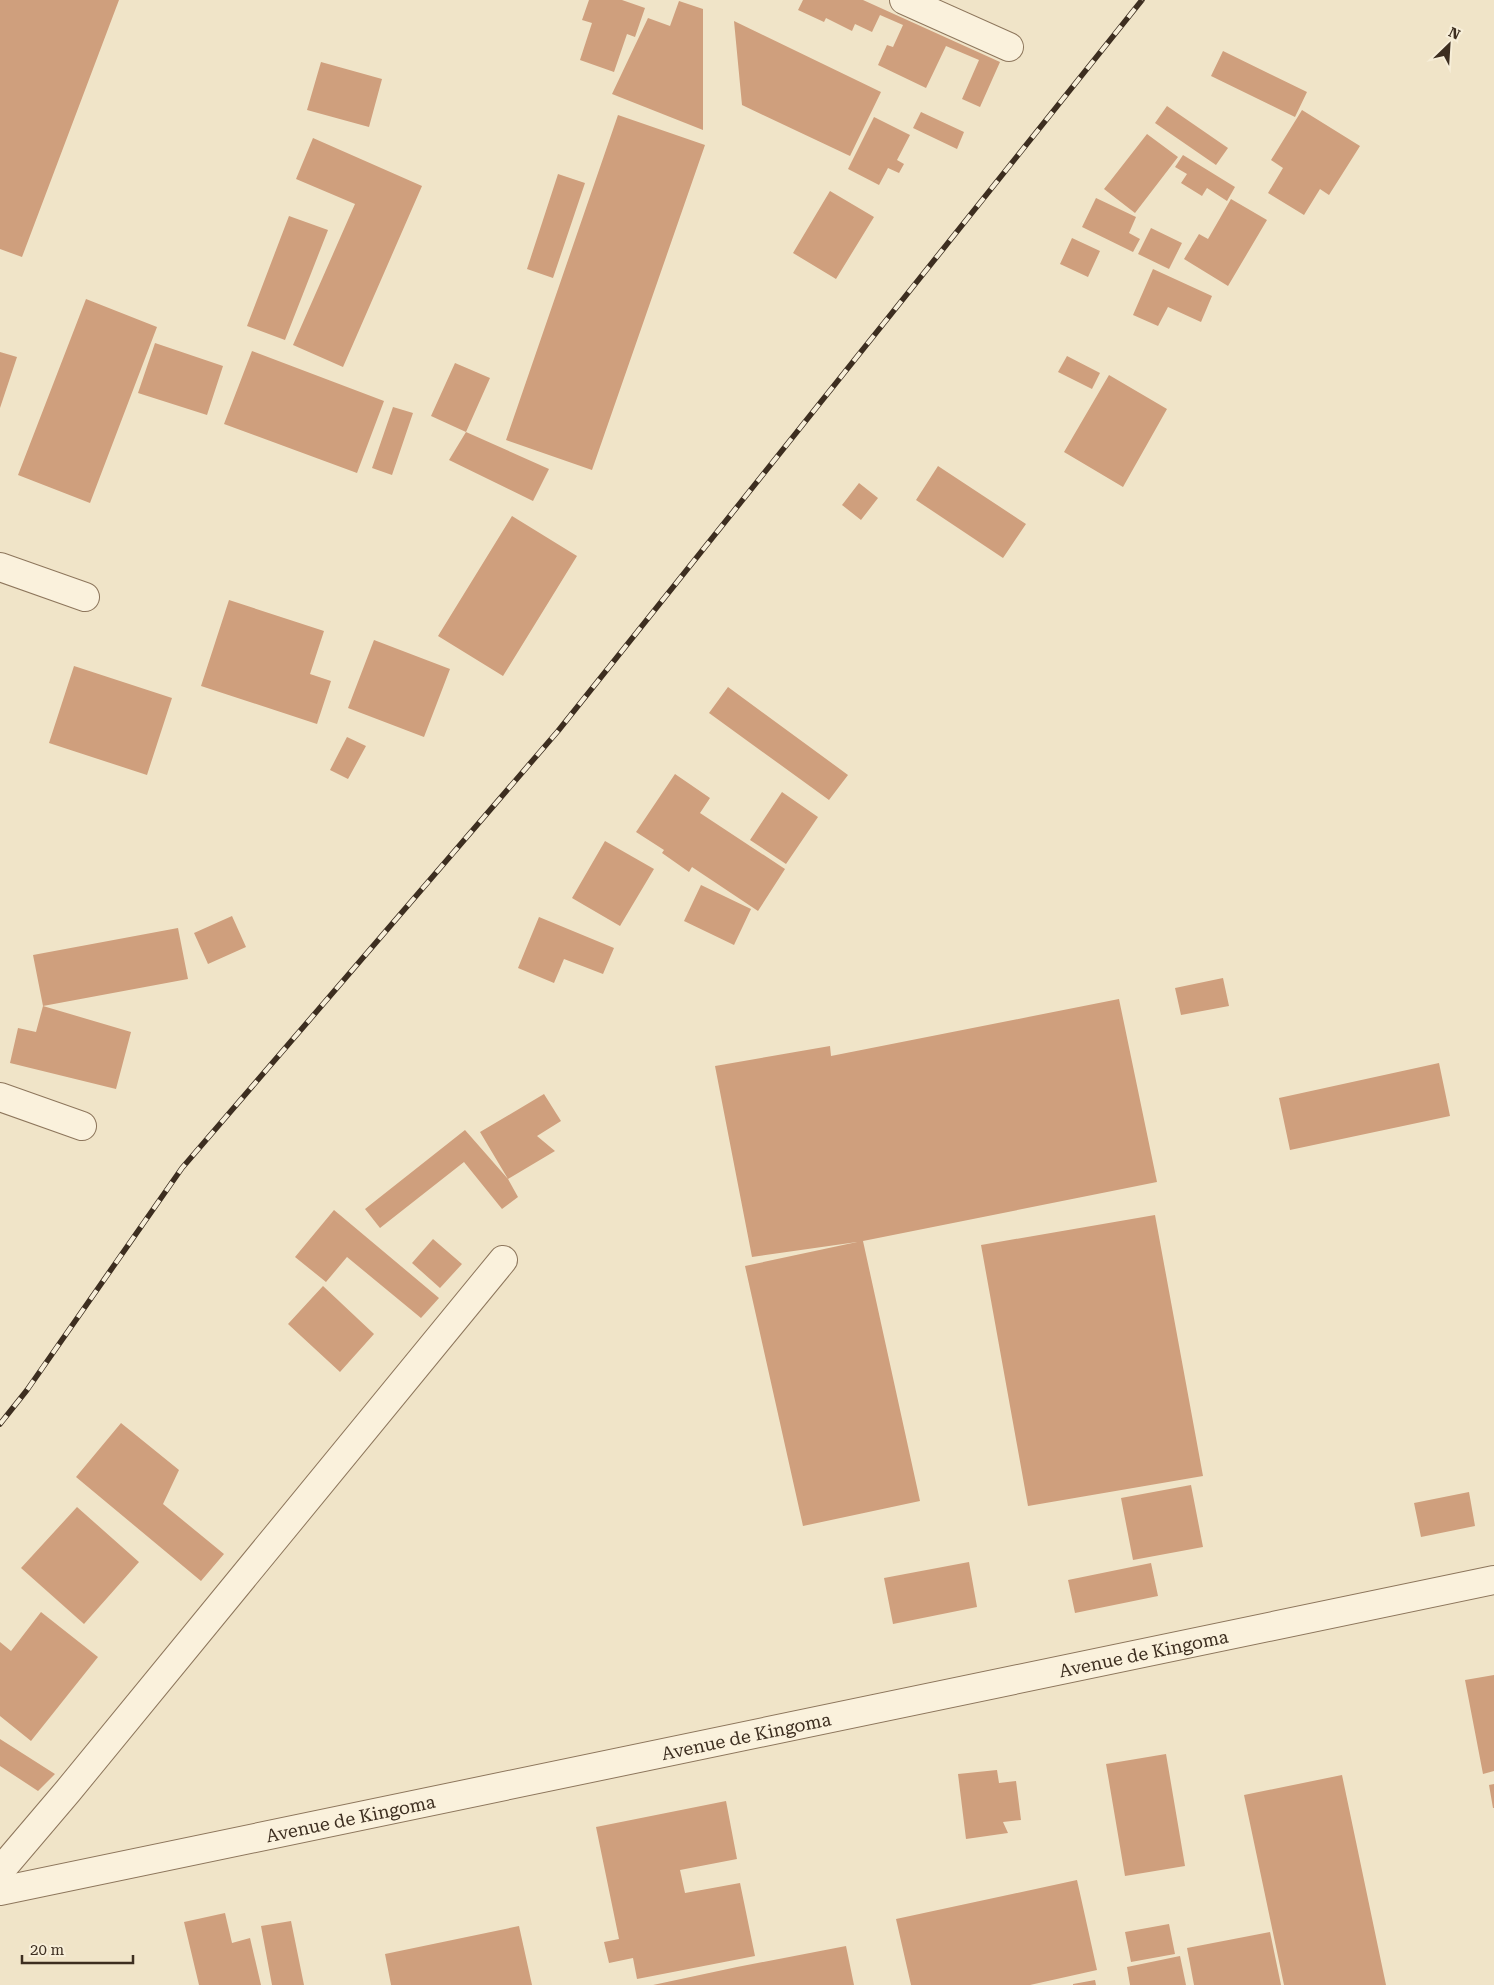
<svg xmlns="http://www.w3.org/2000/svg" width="1494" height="1985" viewBox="0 0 1494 1985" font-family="'Roboto Serif',serif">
<rect width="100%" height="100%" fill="#f0e4c8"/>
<path fill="#cf9f7d" d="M 0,0 L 119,0 L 22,257 L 0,249 Z
M 589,0 L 622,0 L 645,8 L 635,37 L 627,34 L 614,72 L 580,60 L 592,23 L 582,20 Z
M 803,0 L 863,0 L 1000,62 L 980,107 L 962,99 L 979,60 L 946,46 L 926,88 L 878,65 L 887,45 L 893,47 L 903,25 L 880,15 L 872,32 L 855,24 L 852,31 L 826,18 L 824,22 L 798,10 Z
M 679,1 L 703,9 L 703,130 L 612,94 L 648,18 L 670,26 Z
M 734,21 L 881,92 L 850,156 L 742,105 Z
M 1223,51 L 1307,92 L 1295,117 L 1211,76 Z
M 321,62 L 382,79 L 369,127 L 307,110 Z
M 1167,106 L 1228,148 L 1216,165 L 1155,123 Z
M 1302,110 L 1360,146 L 1329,195 L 1320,189 L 1304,215 L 1268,193 L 1283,168 L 1271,160 Z
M 921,112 L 964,132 L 957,149 L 913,128 Z
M 618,115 L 705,145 L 592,470 L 506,440 Z
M 874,117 L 910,135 L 897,160 L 904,164 L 899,173 L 888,168 L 879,185 L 848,169 Z
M 1147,134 L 1178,157 L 1135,213 L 1104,189 Z
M 313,138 L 422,186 L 343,367 L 293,345 L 355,204 L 296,179 Z
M 1183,155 L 1235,187 L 1227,201 L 1207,188 L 1202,196 L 1181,183 L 1187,174 L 1175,167 Z
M 558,174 L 585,183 L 553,278 L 527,269 Z
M 830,191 L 874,217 L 836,279 L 793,253 Z
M 1096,198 L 1136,217 L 1129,233 L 1140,239 L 1133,252 L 1082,227 Z
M 1231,199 L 1267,220 L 1228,286 L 1184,259 L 1199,234 L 1208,239 Z
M 289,216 L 328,230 L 285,340 L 247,326 Z
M 1151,228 L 1182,243 L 1169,269 L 1138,254 Z
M 1072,238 L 1100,251 L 1088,277 L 1060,264 Z
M 1153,269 L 1212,296 L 1201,322 L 1168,307 L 1158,326 L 1133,315 Z
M 86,299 L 157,327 L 90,503 L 18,475 Z
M 155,343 L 223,366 L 207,415 L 138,393 Z
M 252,351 L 384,401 L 357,473 L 224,424 Z
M 0,352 L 17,357 L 0,408 Z
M 1067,356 L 1100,373 L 1092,389 L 1058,372 Z
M 455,363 L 490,378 L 466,432 L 431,416 Z
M 1109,375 L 1167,409 L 1123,487 L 1064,452 Z
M 393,407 L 413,413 L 392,475 L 372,468 Z
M 466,432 L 549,469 L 533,501 L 449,460 Z
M 938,466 L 1026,524 L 1003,558 L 916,500 Z
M 859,483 L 878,498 L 861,520 L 842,505 Z
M 512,516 L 577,556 L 503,676 L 438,636 Z
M 229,600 L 324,631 L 310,674 L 331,681 L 317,724 L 201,686 Z
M 374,640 L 450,669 L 424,737 L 348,708 Z
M 74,666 L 172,698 L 147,775 L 49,743 Z
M 728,687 L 848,775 L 829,800 L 709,713 Z
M 347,737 L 366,746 L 348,779 L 330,770 Z
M 675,774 L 710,798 L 700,813 L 785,869 L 758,911 L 692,867 L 689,872 L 662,853 L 664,850 L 636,832 Z
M 782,792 L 818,817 L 786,864 L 750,840 Z
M 605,841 L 654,869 L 620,926 L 572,898 Z
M 701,885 L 751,909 L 734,945 L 684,921 Z
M 232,916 L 246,947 L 208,964 L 194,933 Z
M 539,917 L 614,948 L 603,974 L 564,959 L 554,983 L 518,968 Z
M 178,928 L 188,979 L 43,1006 L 33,955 Z
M 1223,978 L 1229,1006 L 1181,1015 L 1175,988 Z
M 1119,999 L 1157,1182 L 863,1241 L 920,1501 L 803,1526 L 745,1266 L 857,1242 L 752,1257 L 715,1066 L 830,1046 L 831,1056 Z
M 43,1006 L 131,1032 L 116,1089 L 10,1063 L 18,1028 L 36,1032 Z
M 1439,1063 L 1450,1116 L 1290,1150 L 1279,1098 Z
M 544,1094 L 561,1121 L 537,1136 L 555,1151 L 508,1179 L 480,1132 Z
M 465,1130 L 508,1179 L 518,1197 L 502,1209 L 464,1162 L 380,1228 L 365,1209 Z
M 334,1210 L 439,1298 L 421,1318 L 347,1257 L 326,1282 L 295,1257 Z
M 1155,1215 L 1203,1476 L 1028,1506 L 981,1245 Z
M 433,1239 L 462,1264 L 440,1288 L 412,1263 Z
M 323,1286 L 374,1334 L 340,1372 L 288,1324 Z
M 121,1423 L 179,1470 L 163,1504 L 224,1554 L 201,1581 L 76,1477 Z
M 1191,1485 L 1203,1547 L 1133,1560 L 1121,1498 Z
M 1469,1492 L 1475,1526 L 1421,1537 L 1414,1503 Z
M 77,1507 L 139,1562 L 84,1624 L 21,1568 Z
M 969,1562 L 977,1607 L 893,1624 L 884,1578 Z
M 1151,1563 L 1158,1596 L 1075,1613 L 1068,1580 Z
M 41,1612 L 98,1657 L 31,1741 L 0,1716 L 0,1642 L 11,1651 Z
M 1494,1675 L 1494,1771 L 1483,1774 L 1465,1680 Z
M 0,1739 L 55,1774 L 38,1791 L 0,1766 Z
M 1166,1754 L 1185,1866 L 1125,1876 L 1106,1764 Z
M 997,1770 L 999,1783 L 1016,1781 L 1021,1820 L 1003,1822 L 1008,1833 L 966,1839 L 958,1774 Z
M 1342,1775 L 1386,1985 L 1284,1985 L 1244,1795 Z
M 1494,1784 L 1494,1808 L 1493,1808 L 1489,1785 Z
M 726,1801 L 737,1859 L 680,1870 L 685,1893 L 740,1883 L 755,1956 L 637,1979 L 633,1958 L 609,1963 L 604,1942 L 619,1939 L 596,1827 Z
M 1077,1880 L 1097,1970 L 1030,1985 L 911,1985 L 896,1919 Z
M 225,1913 L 232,1943 L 250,1938 L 261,1985 L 199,1985 L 184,1922 Z
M 291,1921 L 304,1985 L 272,1985 L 261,1926 Z
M 1169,1924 L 1175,1954 L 1131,1962 L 1125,1932 Z
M 519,1926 L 532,1985 L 391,1985 L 385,1954 Z
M 1270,1932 L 1281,1985 L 1194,1985 L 1187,1948 Z
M 846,1946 L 854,1985 L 653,1985 L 737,1967 Z
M 1180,1956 L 1186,1985 L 1130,1985 L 1127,1967 Z
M 1095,1980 L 1096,1985 L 1073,1985 L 1073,1984 Z"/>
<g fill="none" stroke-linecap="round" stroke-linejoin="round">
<defs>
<g id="minor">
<path d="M 904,0 L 1009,47"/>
<path d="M 0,567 L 85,597"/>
<path d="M 0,1097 L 82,1126"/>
<path d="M 0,1871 L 68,1791 L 503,1260"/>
<path id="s1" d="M 0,1891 L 1494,1580"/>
</g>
</defs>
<use href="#minor" stroke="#8d765c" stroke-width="30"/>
<use href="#minor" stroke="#faf1dc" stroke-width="28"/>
<defs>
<path id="rail" d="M 0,1424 L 27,1390 L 182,1168 L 558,731 L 1142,0"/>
</defs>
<use href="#rail" stroke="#3d2e20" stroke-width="5.5"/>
<use href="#rail" stroke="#f7eed8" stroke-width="4" stroke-dasharray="11" stroke-linecap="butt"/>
</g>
<g text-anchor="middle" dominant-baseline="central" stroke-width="5" stroke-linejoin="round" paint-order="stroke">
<g font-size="18" fill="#3d2e20" stroke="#f7eed8">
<text stroke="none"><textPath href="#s1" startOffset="1168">Avenue de Kingoma</textPath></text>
<text stroke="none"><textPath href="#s1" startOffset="762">Avenue de Kingoma</textPath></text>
<text stroke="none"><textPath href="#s1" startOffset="358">Avenue de Kingoma</textPath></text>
</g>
</g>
<g transform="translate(1449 45) rotate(25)" stroke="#f7eed8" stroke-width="4" paint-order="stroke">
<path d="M0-4L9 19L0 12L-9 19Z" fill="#3d2e20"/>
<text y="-8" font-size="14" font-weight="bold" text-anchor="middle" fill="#3d2e20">N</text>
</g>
<path d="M22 1955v8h111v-8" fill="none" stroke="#3d2e20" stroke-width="2.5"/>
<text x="30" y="1955" font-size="15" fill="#3d2e20" stroke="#f7eed8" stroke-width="4" paint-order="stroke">20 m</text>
</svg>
